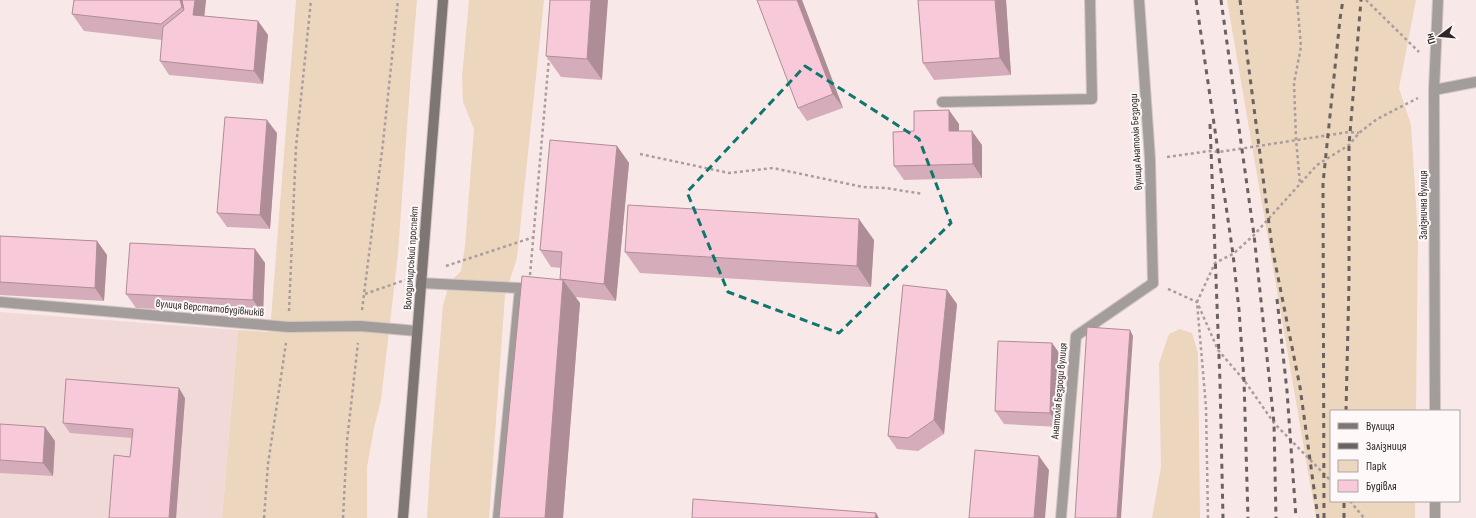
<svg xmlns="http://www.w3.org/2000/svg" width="1476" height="518" viewBox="0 0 1476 518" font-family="'Sofia Sans Condensed',sans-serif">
<rect width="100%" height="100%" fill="#f8e9e8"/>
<path fill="#f1d9d8" d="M 0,312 L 238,330 L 222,518 L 0,518 Z"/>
<path fill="#edd6be" d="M 296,0 L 417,0 L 411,72 L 398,254 L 381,400 L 374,428 L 367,467 L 367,518 L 222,518 L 238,330 L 270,332 Z
M 469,0 L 544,0 L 517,258 L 505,295 L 489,518 L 427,518 L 431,453 L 443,305 L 450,282 L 461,271 L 465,246 L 474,129 L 463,102 L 462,77 Z
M 1227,0 L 1416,0 L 1399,88 L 1411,125 L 1418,237 L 1416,411 L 1331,411 L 1331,501 L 1415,501 L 1415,518 L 1316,518 Z
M 1180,329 L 1192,333 L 1198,353 L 1200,518 L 1152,518 L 1161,467 L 1159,363 L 1169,334 Z"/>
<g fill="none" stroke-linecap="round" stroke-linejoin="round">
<defs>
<path id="service" d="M 942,102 L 1092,99 L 1090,0
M 421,283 L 520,288 L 498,518
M 1061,518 L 1076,336 L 1153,283"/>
<path id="minor" d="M 1139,0 L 1150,159 L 1153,283
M 1434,90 L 1438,0
M 0,302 L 288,327 L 360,326 L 417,331"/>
<path id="tertiary" d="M 1435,411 L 1434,90 L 1476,82
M 1435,501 L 1435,518"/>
<path id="secondary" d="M 403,518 L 443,0"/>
</defs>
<use href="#service" stroke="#d4c6c5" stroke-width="12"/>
<use href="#minor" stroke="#d4c6c5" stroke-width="12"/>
<use href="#tertiary" stroke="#d4c6c5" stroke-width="12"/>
<use href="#secondary" stroke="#d4c6c5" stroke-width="12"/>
<path stroke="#a99d9d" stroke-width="2.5" stroke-dasharray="3 3" stroke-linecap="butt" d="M 1297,0 L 1301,47 L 1294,83 L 1296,139 L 1300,184
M 1366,0 L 1419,52
M 640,154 L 729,173 L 773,168 L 863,187 L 886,188 L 923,194
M 1167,157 L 1210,151 L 1219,152 L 1349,132 L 1359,133
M 446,266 L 534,237
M 530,275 L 549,58
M 1168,289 L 1197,302 L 1218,350 L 1244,380 L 1274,423 L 1331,481
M 365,294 L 405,280
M 362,310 L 383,143 L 398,0
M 289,311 L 296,147 L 311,0
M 1350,501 L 1364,518
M 264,518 L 268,464 L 286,343
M 343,518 L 347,441 L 358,343
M 1208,518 L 1206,407 L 1197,302 L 1215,263 L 1233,254 L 1254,235 L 1317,165 L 1349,145 L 1359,133 L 1377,119 L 1418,98"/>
<use href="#service" stroke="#a29d9a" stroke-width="10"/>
<use href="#minor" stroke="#a29d9a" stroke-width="10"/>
<use href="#tertiary" stroke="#a29d9a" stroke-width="10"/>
<use href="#secondary" stroke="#7e7673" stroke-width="10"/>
<path stroke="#6a6161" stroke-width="3" stroke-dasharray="5 5" stroke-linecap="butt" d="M 1196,0 L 1233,254 L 1239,310 L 1244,380 L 1248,518
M 1221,0 L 1254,235 L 1274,423 L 1276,518
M 1240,0 L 1272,247 L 1300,387 L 1318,518
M 1210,124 L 1220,382 L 1223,518
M 1277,299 L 1287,391 L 1296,518
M 1346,411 L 1349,282 L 1349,145 L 1361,0
M 1324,518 L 1323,183 L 1340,19 L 1343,0
M 1344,518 L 1344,501"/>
</g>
<path fill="#d5adba" d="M 74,0 L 206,0 L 204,16 L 258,21 L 268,35 L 263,84 L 169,75 L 160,61 L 162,40 L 84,31 L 72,14 Z
M 550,0 L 602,80 L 561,77 L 546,56 Z
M 802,0 L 843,108 L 807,121 L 798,108 Z
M 918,0 L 1006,0 L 1011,75 L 934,80 L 923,63 Z
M 959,124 L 959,131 L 982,145 L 982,178 L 904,180 L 894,166 L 914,131 Z
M 277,133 L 270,229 L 227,227 L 217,213 Z
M 617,146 L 629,163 L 616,301 L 575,297 L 580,303 L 563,518 L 499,518 L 560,279 L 561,268 L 551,267 L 540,250 Z
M 0,236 L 97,241 L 107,255 L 104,301 L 0,295 Z
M 874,240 L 871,287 L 640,273 L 625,252 Z
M 255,249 L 265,263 L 263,314 L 136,308 L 126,294 Z
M 957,304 L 944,434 L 918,451 L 897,449 L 888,436 Z
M 1052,343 L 1062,357 L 1059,427 L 1004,424 L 995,411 Z
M 185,398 L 176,518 L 109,518 L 130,457 L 132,438 L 70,433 L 63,423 Z
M 0,424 L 55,441 L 53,476 L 0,473 Z"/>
<path fill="#ae8d97" d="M 180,0 L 190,0 L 193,24 L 182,7 Z
M 195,0 L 206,0 L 203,29 L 193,15 Z
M 591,0 L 608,0 L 602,80 L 587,59 Z
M 797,0 L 802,0 L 843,108 L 833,94 Z
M 995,0 L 1006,0 L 1011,75 L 1000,58 Z
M 258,21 L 268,35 L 263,84 L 254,71 Z
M 949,110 L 959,124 L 959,145 L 949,131 Z
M 267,120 L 277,133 L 270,229 L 260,215 Z
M 972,131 L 982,145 L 982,178 L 973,164 Z
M 617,146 L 629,163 L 616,301 L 604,284 Z
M 859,219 L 874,240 L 871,287 L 857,266 Z
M 97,241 L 107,255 L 104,301 L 95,288 Z
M 255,249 L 265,263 L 263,314 L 253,300 Z
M 563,280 L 580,303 L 563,518 L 545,518 Z
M 947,290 L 957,304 L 944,434 L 934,420 Z
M 1130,330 L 1133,336 L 1121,518 L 1117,518 Z
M 1052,343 L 1062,357 L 1059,427 L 1050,413 Z
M 179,388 L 185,398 L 176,518 L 169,518 Z
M 45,427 L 55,441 L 53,476 L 43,463 Z
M 1039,456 L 1049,470 L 1045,518 L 1034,518 Z
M 876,513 L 879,518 L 875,518 Z"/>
<path fill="#f8c9d8" stroke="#ae8d97" d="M 74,0 L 180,0 L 182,7 L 161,24 L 72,14 Z
M 182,0 L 195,0 L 193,15 L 258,21 L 254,71 L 160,61 L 163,27 L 184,10 Z
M 550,0 L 591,0 L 587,59 L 546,56 Z
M 757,0 L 797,0 L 833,94 L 798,108 Z
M 918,0 L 995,0 L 1000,58 L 923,63 Z
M 949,110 L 949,131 L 972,131 L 973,164 L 894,166 L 893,132 L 914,131 L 914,111 Z
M 225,117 L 267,120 L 260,215 L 217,213 Z
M 550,140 L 617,146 L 604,284 L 560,279 L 562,252 L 540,250 Z
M 628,205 L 859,219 L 857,266 L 625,252 Z
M 0,236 L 97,241 L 95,288 L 0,282 Z
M 130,243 L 255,249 L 253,300 L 126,294 Z
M 522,276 L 563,280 L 545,518 L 499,518 Z
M 903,285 L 947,290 L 934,420 L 908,438 L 888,436 Z
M 1087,327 L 1130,330 L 1117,518 L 1075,518 Z
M 998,341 L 1052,343 L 1050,413 L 995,411 Z
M 66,379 L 179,388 L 169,518 L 109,518 L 114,455 L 130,457 L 133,429 L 63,423 Z
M 0,424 L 45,427 L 43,463 L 0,460 Z
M 975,450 L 1039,456 L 1034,518 L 969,518 Z
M 693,499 L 876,513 L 875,518 L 692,518 Z"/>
<path fill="none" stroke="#0f766e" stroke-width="3" stroke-dasharray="8 5" stroke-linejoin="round" d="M 805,66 L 919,139 L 951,223 L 839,333 L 728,292 L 687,192 Z"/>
<g text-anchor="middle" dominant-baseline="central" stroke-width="4" stroke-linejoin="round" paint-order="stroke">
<g font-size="11" fill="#2e2828" stroke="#fef8f8">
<text transform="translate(1136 142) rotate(-93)">вулиця Анатолія Безроди</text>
<text transform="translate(1423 205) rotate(-90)">Залізнична вулиця</text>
<text transform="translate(411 258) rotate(-86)">Володимирський проспект</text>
<text transform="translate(210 308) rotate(5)">вулиця Верстатобудівників</text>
<text transform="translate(1059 391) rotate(-85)">Анатолія Безроди вулиця</text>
</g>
</g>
<rect x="1330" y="410" width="130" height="92" fill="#fef8f8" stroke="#aba5a5"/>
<rect x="1338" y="423" width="20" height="6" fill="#7e7673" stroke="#aba5a5"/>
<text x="1366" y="430" font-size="12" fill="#2e2828">Вулиця</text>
<rect x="1338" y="443" width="20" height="6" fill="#6a6161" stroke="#aba5a5"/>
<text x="1366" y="450" font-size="12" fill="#2e2828">Залізниця</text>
<rect x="1338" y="460" width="20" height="12" fill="#edd6be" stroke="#aba5a5"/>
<text x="1366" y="470" font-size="12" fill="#2e2828">Парк</text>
<rect x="1338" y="480" width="20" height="12" fill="#f8c9d8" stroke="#aba5a5"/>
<text x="1366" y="490" font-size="12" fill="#2e2828">Будівля</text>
<g transform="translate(1440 36) rotate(254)" stroke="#fef8f8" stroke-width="3" paint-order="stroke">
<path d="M0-3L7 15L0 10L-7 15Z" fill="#2e2828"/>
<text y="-6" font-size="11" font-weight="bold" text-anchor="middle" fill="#2e2828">Пн</text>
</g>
</svg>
